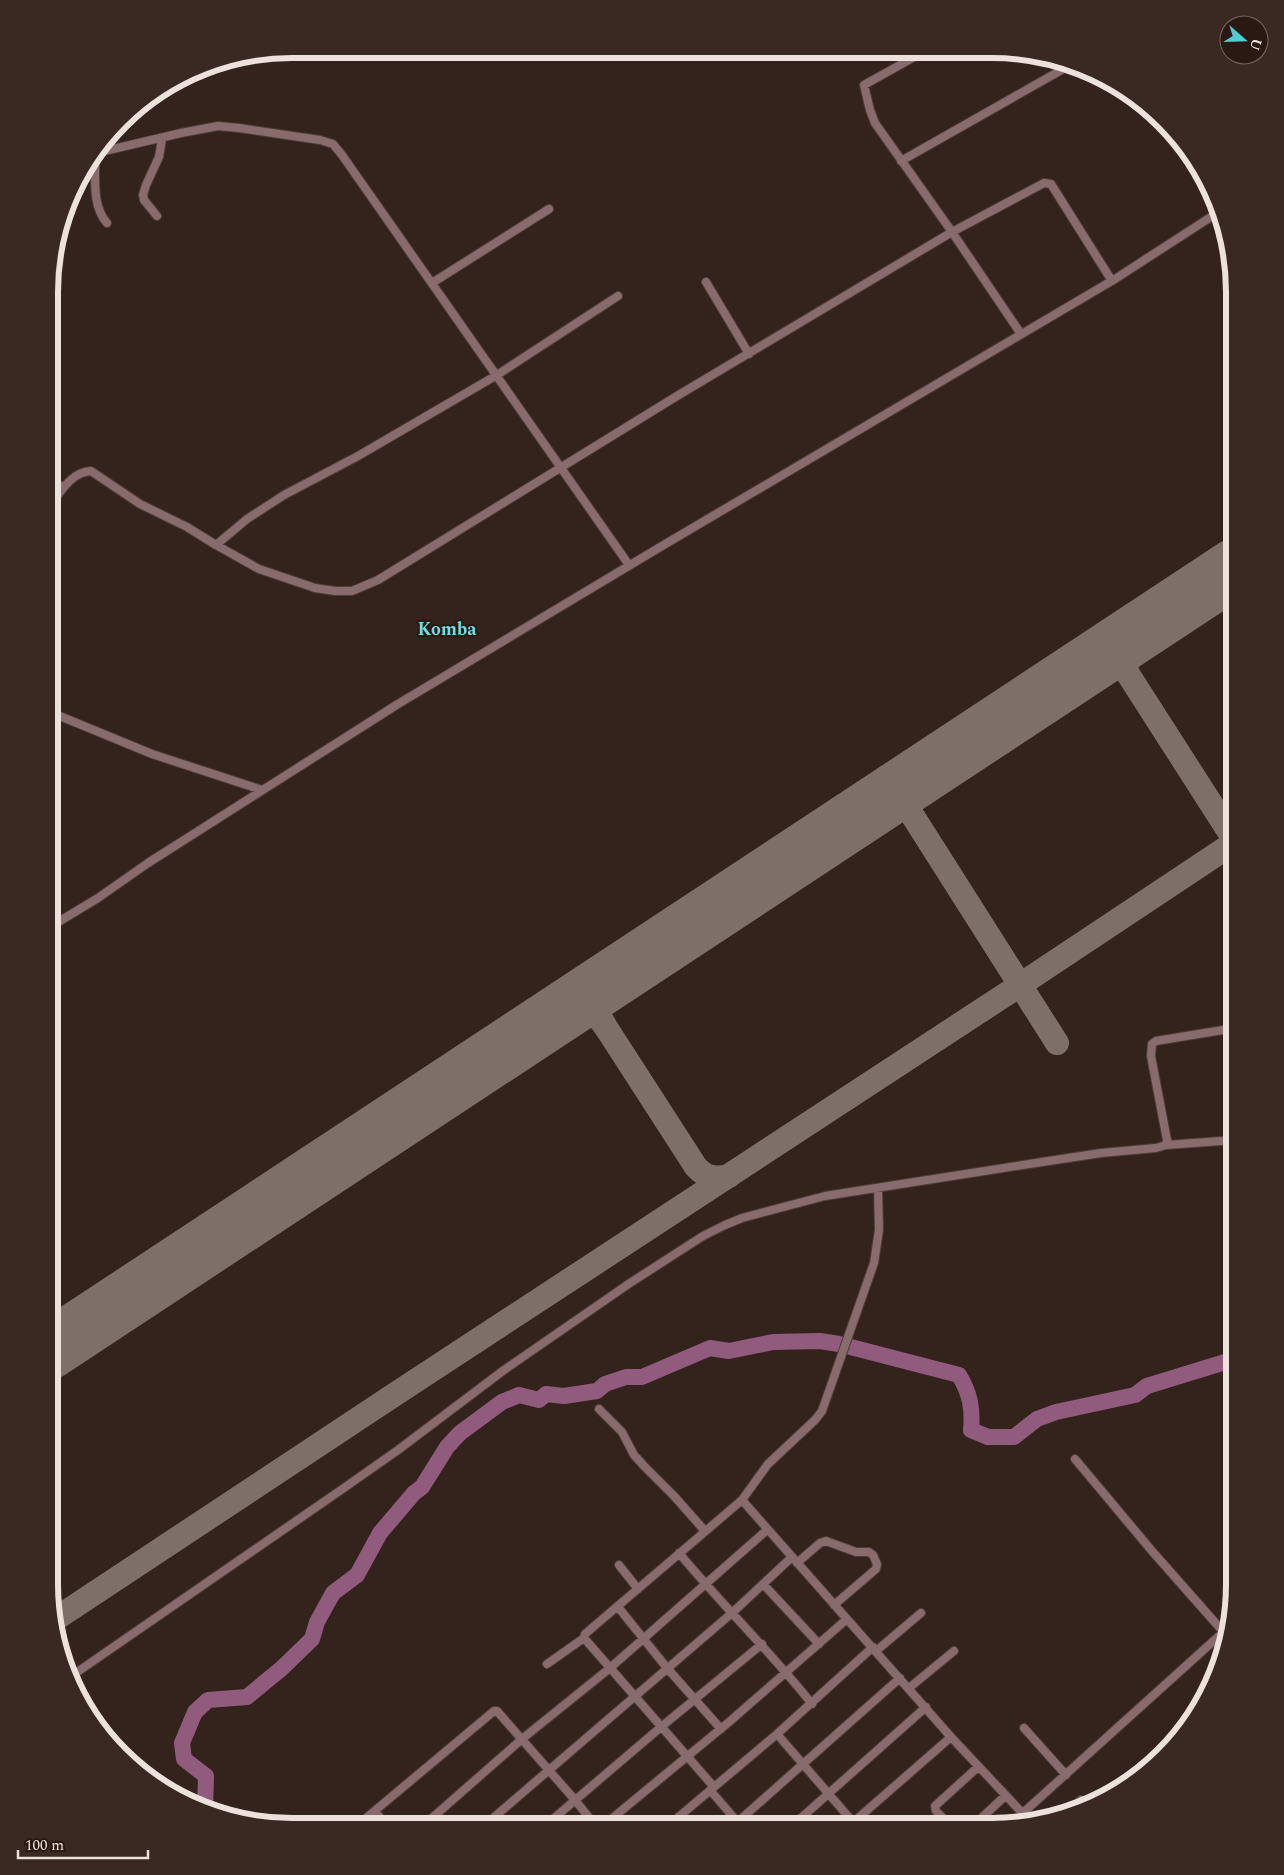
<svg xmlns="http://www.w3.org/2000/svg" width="1284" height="1875" viewBox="0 0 1284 1875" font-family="Spectral,serif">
<rect width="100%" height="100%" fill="#34231c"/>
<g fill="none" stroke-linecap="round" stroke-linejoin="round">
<path stroke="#915b7e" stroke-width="16" d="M 205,1809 L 206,1776 L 184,1759 L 182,1743 L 195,1712 L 208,1700 L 247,1697 L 281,1669 L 312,1639 L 317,1622 L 333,1593 L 357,1575 L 380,1533 L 414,1493 L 422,1487 L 447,1447 L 460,1433 L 502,1402 L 519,1395 L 539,1400 L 546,1394 L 564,1396 L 597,1391 L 605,1384 L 626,1377 L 642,1377 L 710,1348 L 729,1351 L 773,1342 L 820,1341 L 839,1344 L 959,1375 C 970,1393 973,1409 971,1430 L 988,1437 L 1014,1437 L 1037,1419 L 1056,1412 L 1135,1395 L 1147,1386 L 1235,1359"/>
<path stroke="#7e6f69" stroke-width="24" d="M 1088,665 C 1106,662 1115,660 1128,674 L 1235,841
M 1128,674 C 1122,655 1127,643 1142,629
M 897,791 L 1057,1043
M 551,1019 C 577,1007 588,1001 607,1029 C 604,1024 601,1019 599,1014 C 592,990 621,974 637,962
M 607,1029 L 696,1167 C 706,1178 715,1179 729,1176
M 57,1618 L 403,1389 L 1020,985 L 1235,842"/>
<path stroke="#7e6f69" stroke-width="59" d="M 49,1350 L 1235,568"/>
<defs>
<path id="minor" d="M 925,51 L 864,85 L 870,110 L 875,123 L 952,232 L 1021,334
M 96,153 L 181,133 L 218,126 L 239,128 L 320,140 L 333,144 L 342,155 L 629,565
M 95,154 C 96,176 91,205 107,223
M 901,161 L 1072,64
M 157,216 L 144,200 L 143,195 L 146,185 L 159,157 L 162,139
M 706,282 L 749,354
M 432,283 L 549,209
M 51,478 L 52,482 L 64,487
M 50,505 C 62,490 72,472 91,471 L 140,504 L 187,527 L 216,545 L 259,569 L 315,588 L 335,591 L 352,591 L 378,580 L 677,396 L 952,232 L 1044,183 L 1051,184 L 1112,281
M 216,545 L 247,519 L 284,495 L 358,456 L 497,375 L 618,296
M 50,712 L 152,754 L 262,790
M 50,927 L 98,898 L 148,863 L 398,704 L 667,543 L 1115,279 L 1217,213
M 1166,1145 L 1167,1140 L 1151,1056 L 1152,1044 L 1156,1041 L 1235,1028
M 599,1409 L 622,1432 L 634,1455 L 645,1467 L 674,1496 L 705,1531
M 1075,1459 L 1152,1551 L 1227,1636
M 742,1500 L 951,1737 L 1027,1818
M 679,1553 C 722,1605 770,1651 812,1704
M 797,1563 L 820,1543 L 826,1541 L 856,1552 L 869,1552 L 873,1555 L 877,1564 L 876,1569 L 834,1605
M 619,1565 L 638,1589
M 763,1584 L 819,1644
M 618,1607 L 667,1668 L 721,1729
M 584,1638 L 714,1787
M 876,1651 L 921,1613
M 547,1664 L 584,1638 L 585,1634 L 742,1500 L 768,1464 L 815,1420 L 822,1411 L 874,1263 L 879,1230 L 878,1189
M 70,1677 L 341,1490 L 398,1450 L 504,1370 L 630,1283 L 703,1236 L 725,1225 L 742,1218 L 825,1196 L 1042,1162 L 1101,1153 L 1156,1148 L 1166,1145 L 1235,1140
M 909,1688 L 954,1651
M 1024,1728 L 1066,1775
M 777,1734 L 853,1822
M 710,1790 L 741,1826
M 1072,1808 L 1081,1800
M 375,1811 L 386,1825
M 1014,1821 L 1229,1627
M 359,1824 L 494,1711 L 497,1711 L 575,1800 L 595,1825
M 424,1825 L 522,1739 L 610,1668 L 767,1530
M 485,1825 L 732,1613 L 792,1557
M 546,1825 L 661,1727 L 762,1644
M 604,1825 L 729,1722 L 847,1619
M 669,1825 L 777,1734 L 873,1647
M 733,1826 L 900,1678
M 792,1826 L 926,1707
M 849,1826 L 951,1737
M 951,1826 L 936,1811 L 935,1806 L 978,1767
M 973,1826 L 1005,1796"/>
</defs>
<use href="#minor" stroke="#4e3e37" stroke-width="10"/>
<use href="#minor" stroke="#886b6d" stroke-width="8"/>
</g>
<g text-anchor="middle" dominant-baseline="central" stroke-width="4" stroke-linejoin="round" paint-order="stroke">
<g font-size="18" font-weight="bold" fill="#71dde3" stroke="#2a1912">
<text x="447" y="629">Komba</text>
</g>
</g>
<path d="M0 0H1284V1875H0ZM292 58H992A234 234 0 0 1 1226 292V1584A234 234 0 0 1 992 1818H292A234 234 0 0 1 58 1584V292A234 234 0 0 1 292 58Z" fill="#3a2922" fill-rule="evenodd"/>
<path fill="none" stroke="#ede1dc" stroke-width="6" d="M292 58H992A234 234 0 0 1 1226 292V1584A234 234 0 0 1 992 1818H292A234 234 0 0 1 58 1584V292A234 234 0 0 1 292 58Z"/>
<g transform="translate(1244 40) rotate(110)"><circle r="24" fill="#2a1912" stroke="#786963"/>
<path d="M0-4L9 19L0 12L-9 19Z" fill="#51ccd2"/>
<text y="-8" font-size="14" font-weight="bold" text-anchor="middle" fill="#ede1dc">U</text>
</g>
<path d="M18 1850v8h130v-8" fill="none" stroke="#ede1dc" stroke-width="2.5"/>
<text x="25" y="1850" font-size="15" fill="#ede1dc" stroke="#2a1912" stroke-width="4" paint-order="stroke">100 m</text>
</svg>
